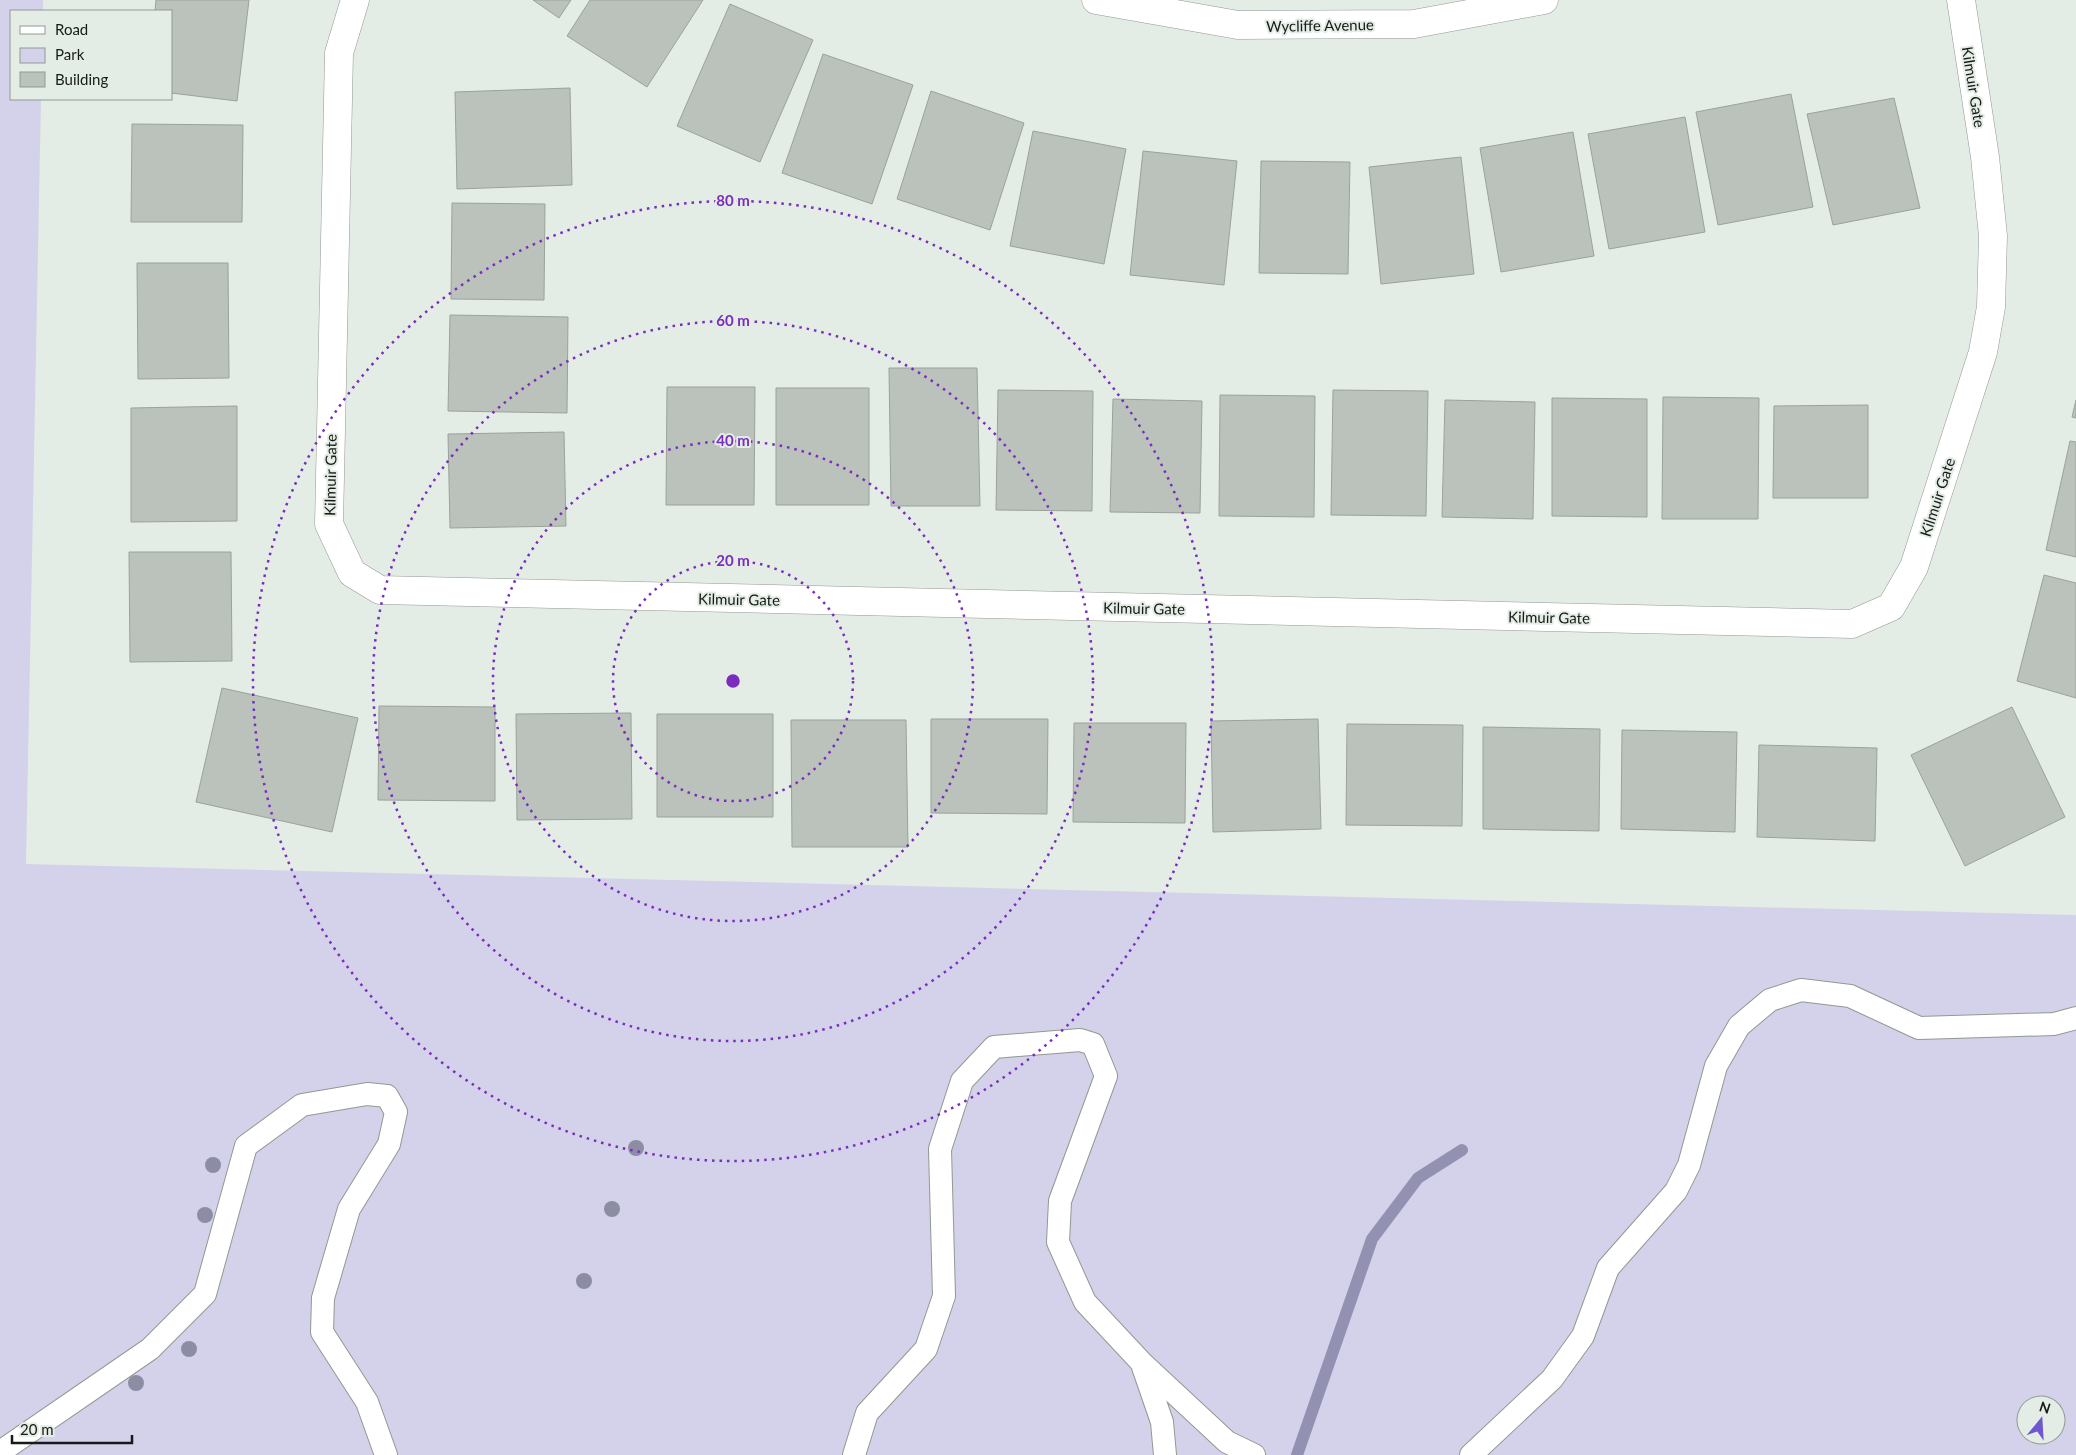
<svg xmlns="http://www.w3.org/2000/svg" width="2076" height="1455" viewBox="0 0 2076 1455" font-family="Lato,sans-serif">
<rect width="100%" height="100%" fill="#e4ede5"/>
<path fill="#d3d2ea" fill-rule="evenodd" d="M 0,0 L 43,0 L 43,11 L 11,11 L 11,99 L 41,99 L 26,864 L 2076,915 L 2076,1455 L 0,1455 ZM 2026,1405 L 2056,1405 L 2056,1435 L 2026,1435 Z"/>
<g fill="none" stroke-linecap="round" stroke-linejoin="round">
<path stroke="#9391b1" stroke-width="12" d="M 1297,1455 L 1372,1239 L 1418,1178 L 1462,1150"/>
</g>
<path fill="#bac2bb" stroke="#9aa29b" d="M 156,0 L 249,0 L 237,101 L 171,93 L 171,11 L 155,11 Z
M 533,0 L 571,0 L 559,18 Z
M 590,0 L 703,0 L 647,87 L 567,36 Z
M 730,4 L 813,40 L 760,162 L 677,126 Z
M 823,54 L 913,85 L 872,204 L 782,173 Z
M 570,88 L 572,185 L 457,189 L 455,92 Z
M 931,91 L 1024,123 L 990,230 L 897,199 Z
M 1791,94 L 1813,207 L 1718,225 L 1696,112 Z
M 1894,98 L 1920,208 L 1833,225 L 1807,114 Z
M 1685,117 L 1705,232 L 1609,249 L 1588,134 Z
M 132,124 L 243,125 L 242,222 L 131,222 Z
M 1033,131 L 1126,149 L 1104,264 L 1010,246 Z
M 1573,132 L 1594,256 L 1501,272 L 1480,148 Z
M 1143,151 L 1237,161 L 1224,285 L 1130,275 Z
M 1461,157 L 1474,274 L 1381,284 L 1369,167 Z
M 1261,161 L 1350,162 L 1348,274 L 1259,273 Z
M 452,203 L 545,204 L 544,300 L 451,299 Z
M 137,263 L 228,263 L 229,378 L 138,379 Z
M 450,315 L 568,317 L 567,413 L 448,411 Z
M 889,368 L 977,368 L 980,506 L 891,506 Z
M 667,387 L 755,387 L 754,505 L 666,505 Z
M 776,388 L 869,388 L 869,505 L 776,505 Z
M 998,390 L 1093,391 L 1092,511 L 996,510 Z
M 1333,390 L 1428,391 L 1426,516 L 1331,515 Z
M 1220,395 L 1315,396 L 1314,517 L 1219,516 Z
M 1663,397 L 1759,398 L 1758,519 L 1662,519 Z
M 1552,398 L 1647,399 L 1647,517 L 1552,516 Z
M 1113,399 L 1202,401 L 1200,513 L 1110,512 Z
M 1445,400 L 1535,402 L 1533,519 L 1442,517 Z
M 2076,400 L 2076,418 L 2072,417 Z
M 1868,405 L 1868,498 L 1773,498 L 1774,406 Z
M 237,406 L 237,521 L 131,522 L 131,408 Z
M 564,432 L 566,526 L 450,528 L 448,434 Z
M 2070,441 L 2076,442 L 2076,557 L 2046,550 Z
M 129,552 L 231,552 L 232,661 L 130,662 Z
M 2044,575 L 2076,583 L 2076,698 L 2017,681 Z
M 222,688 L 358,718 L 332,832 L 196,802 Z
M 379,706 L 495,707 L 495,801 L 378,800 Z
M 2012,707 L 2065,817 L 1965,866 L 1911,755 Z
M 631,713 L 632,819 L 517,820 L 516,714 Z
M 657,714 L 773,714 L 773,817 L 657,817 Z
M 931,719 L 1048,719 L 1047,814 L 931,813 Z
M 1318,719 L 1321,829 L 1213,832 L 1211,721 Z
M 791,720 L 906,720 L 908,847 L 792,847 Z
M 1074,723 L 1186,723 L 1185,823 L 1073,822 Z
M 1347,724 L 1463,725 L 1462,826 L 1346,825 Z
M 1483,727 L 1600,729 L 1599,831 L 1483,829 Z
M 1622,730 L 1737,732 L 1735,832 L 1621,829 Z
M 1759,745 L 1877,748 L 1875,841 L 1757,837 Z"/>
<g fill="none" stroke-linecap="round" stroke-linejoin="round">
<defs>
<path id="lane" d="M 1143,1367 L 1162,1422 L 1165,1455
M 0,1452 L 150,1349 L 205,1294 L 246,1146 L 302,1105 L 367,1094 L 387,1096 L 396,1112 L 389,1144 L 349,1209 L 323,1298 L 322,1332 L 367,1402 L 386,1455
M 854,1455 L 867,1413 L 926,1349 L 944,1296 L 940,1149 L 962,1081 L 994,1047 L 1080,1040 L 1093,1044 L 1106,1076 L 1060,1201 L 1058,1242 L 1085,1302 L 1142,1363 L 1227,1442 L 1254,1455
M 1471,1455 L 1552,1379 L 1583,1336 L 1608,1268 L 1676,1191 L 1689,1165 L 1716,1066 L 1739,1026 L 1770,1000 L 1801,990 L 1850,996 L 1919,1028 L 2054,1024 L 2076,1018"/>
<path id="street" d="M 355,0 L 339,53 L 329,524 L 352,573 L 380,590 L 1852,624 L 1891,607 L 1914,567 L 1983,352 L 1991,307 L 1993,236 L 1985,157 L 1961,0
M 1096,0 L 1238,25 L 1414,24 L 1544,0"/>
</defs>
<use href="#lane" stroke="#919992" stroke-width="24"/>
<use href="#street" stroke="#919992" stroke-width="29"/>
<use href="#lane" stroke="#fff" stroke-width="22"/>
<use href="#street" stroke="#fff" stroke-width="28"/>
</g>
<g fill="#8c8da3">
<circle cx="636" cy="1148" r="8"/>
<circle cx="213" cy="1165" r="8"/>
<circle cx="612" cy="1209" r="8"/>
<circle cx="205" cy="1215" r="8"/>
<circle cx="584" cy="1281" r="8"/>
<circle cx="189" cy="1349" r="8"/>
<circle cx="136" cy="1383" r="8"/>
</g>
<g fill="none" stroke="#7b2cbf" stroke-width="2.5" stroke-dasharray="2.5 5">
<circle cx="733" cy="681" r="120"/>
<circle cx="733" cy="681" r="240"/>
<circle cx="733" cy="681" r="360"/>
<circle cx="733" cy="681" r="480"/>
</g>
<g text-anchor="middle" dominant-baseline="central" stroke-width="4" stroke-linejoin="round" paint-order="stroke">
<g font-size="15" fill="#171a17" stroke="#e4ede5">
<text transform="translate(1320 25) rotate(-1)">Wycliffe Avenue</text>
<text transform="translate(1974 87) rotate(81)">Kilmuir Gate</text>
<text transform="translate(330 475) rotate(-89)">Kilmuir Gate</text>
<text transform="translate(1937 497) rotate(-72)">Kilmuir Gate</text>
<text transform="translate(739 599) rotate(1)">Kilmuir Gate</text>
<text transform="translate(1144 608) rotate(1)">Kilmuir Gate</text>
<text transform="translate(1549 617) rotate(1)">Kilmuir Gate</text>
</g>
</g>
<circle cx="733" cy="681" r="8" fill="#7b2cbf" stroke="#e4ede5" stroke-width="2.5"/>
<g font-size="15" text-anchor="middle" font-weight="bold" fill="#7b2cbf" stroke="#e4ede5" stroke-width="4" stroke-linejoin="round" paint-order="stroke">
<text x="733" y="206">80 m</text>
<text x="733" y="326">60 m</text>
<text x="733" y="446">40 m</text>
<text x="733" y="566">20 m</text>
</g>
<rect x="10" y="10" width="162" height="90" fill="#e4ede5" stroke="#929993"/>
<rect x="20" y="26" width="25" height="8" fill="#ffffff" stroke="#929993"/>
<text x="55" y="35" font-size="15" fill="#171a17">Road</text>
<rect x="20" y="48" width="25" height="15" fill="#d3d2ea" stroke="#929993"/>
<text x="55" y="60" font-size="15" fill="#171a17">Park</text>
<rect x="20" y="72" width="25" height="15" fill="#bac2bb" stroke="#929993"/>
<text x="55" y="85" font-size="15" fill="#171a17">Building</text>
<g transform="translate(2041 1420) rotate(18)"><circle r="24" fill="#e4ede5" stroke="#929993"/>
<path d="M0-4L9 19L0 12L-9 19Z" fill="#6e57d0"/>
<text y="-8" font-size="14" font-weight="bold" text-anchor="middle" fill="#171a17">N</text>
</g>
<path d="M12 1435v8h120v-8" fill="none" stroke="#171a17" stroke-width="2.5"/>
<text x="20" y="1435" font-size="15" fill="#171a17" stroke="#e4ede5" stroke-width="4" paint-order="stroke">20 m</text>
</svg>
